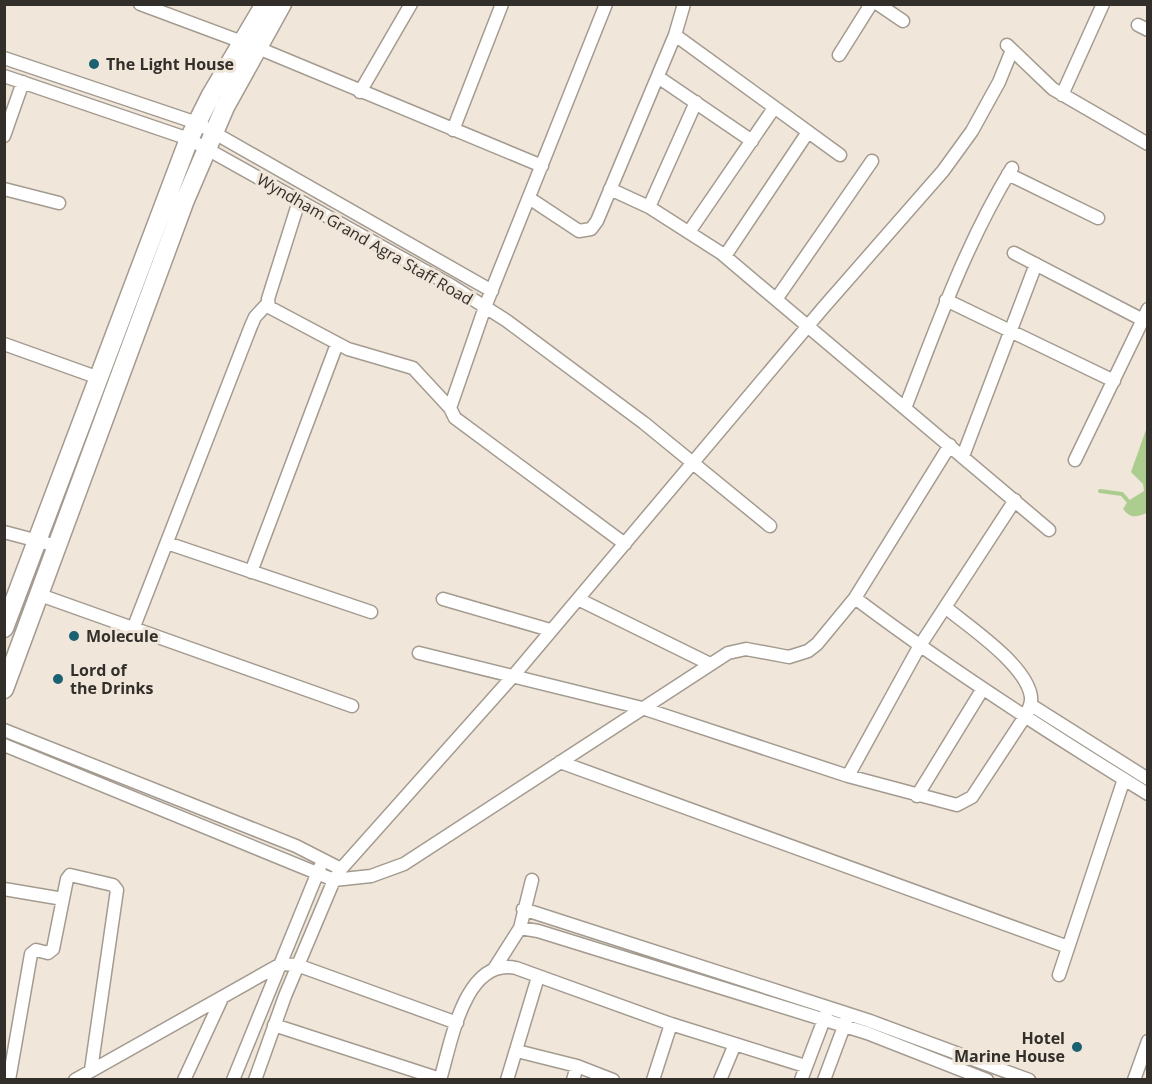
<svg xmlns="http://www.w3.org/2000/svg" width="1152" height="1084" viewBox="0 0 1152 1084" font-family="'Open Sans',sans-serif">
<rect width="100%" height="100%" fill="#f0e6da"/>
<path fill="#adcc8f" d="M 1147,427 L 1147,513 C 1136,517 1131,519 1123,509 L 1128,501 L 1144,491 L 1143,484 L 1131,472 Z"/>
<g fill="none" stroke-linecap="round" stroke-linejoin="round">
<path stroke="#adcc8f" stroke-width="4" d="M 1100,491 L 1122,494 L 1128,501"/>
<defs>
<path id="street" d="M 140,4 L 258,48 L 542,166
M 606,4 L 485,307 L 450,408 L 455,418 L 625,544
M 878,4 L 903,21
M 1138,25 L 1148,30
M 675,35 L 840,155
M 1007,45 L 1053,89 L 1148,144
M 839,55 L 871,4
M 4,58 L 197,123 L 492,291
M 4,76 L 189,139 L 452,286 L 507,321 L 644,423 L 770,526
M 658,77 L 752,141
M 360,92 L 411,4
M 1062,95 L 1103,4
M 453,130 L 502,4
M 4,136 L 23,82
M 1008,174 L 1098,218
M 4,189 L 59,203
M 610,189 L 649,207 L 721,253 L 1049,530
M 529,198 L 579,231 L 591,229 L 597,221 L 675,35 L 684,4
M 299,201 L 268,299 L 269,307 L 348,349 L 413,368 L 450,408
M 649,207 L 696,102
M 689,232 L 774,108
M 1014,253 L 1143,320
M 725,256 L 808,132
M 777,298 L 872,161
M 946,300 L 1114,381
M 4,344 L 99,378
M 905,408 C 937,326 966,243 1012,168
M 963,456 L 1036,264
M 1075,460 L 1148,309
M 4,532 L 57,546
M 167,543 L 371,612
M 251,572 L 337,344
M 40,595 L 352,706
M 855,598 C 949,669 1047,732 1148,794
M 443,599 L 550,630
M 578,599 L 710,664
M 133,629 L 251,326 L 255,317 L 268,303
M 419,653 L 642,708 L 848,776 L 957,805 L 972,797 L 1024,718 C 1028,710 1032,705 1031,697 C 1027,665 968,626 945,607
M 1031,705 L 1148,779
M 4,730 L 296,846 L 341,869
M 4,745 L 334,880 L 371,876 L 404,864 L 728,653 L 746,649 L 789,657 L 808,651 L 817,644 L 855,598 L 950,445
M 560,762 L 1068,947
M 848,776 L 919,647 L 1015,500
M 917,796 L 982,690
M 4,889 L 63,899
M 523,909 L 870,1021 L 1029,1080
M 520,928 L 538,931 L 867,1033 L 987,1080
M 494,969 L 520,928 L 532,880
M 1059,975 L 1124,779
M 274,1025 L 440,1079
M 517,1051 L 577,1066 L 613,1080
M 9,1080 L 31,954 L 36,950 L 48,953 L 53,949 L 67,879 L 70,875 L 113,885 L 117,890 L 91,1070
M 75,1080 L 281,964 L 297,965 L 457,1023
M 184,1080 L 222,998
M 233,1080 L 320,867
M 255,1080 L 285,996 L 334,880 L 341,869 L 514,675 L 823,308 L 943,171 L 972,131 L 999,82 L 1012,50
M 440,1080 C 451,1044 464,957 516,968 L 671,1024 L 805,1066
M 507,1080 L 538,977
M 573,1080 L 577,1066
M 653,1080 L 671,1024
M 720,1080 L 735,1044
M 801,1080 L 826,1014
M 824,1080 L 846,1021
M 1134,1080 L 1148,1041"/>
<path id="secondary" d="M 4,628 L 189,139 L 211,95 L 265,4
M 4,689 L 185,200 L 225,107 L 282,4"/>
</defs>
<use href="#street" stroke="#a49b90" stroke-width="15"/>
<use href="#secondary" stroke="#a49b90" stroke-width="21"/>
<use href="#street" stroke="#fff" stroke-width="12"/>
<use href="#secondary" stroke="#fff" stroke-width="18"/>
</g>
<g fill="#1a6171" stroke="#f0e6da" stroke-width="2">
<circle cx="94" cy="64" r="6"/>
<circle cx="74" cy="636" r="6"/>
<circle cx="58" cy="679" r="6"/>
<circle cx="1077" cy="1047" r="6"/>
</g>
<g text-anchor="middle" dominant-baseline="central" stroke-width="6" stroke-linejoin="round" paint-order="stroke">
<g font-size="16" font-weight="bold" fill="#322e2a" stroke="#f0e6da" text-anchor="start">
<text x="106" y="64">The Light House</text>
<text x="86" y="636">Molecule</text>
<text x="70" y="670">Lord of<tspan x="70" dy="18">the Drinks</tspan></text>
<text x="1065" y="1038" text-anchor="end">Hotel<tspan x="1065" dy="18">Marine House</tspan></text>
</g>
<g font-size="16" fill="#322e2a" stroke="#f0e6da">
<text transform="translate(365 239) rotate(30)">Wyndham Grand Agra Staff Road</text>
</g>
</g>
<rect width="1152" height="1084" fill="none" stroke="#322e2a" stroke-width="12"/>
</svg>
